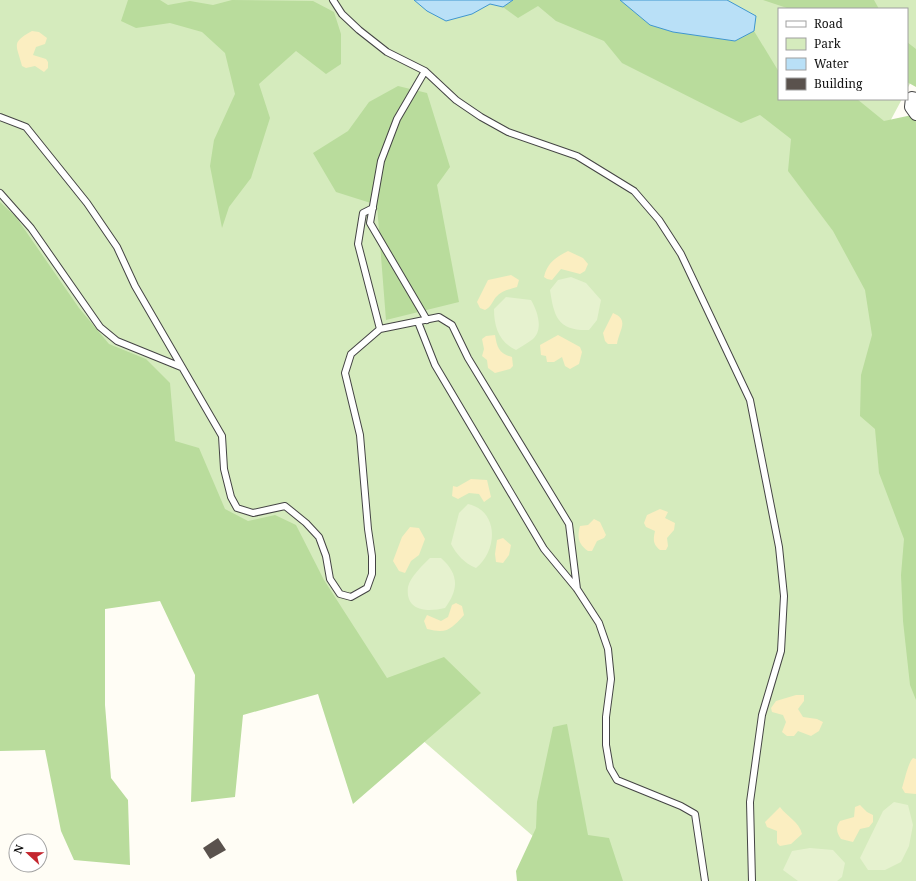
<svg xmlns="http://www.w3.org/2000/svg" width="916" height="881" viewBox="0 0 916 881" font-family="'Noto Serif',serif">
<rect width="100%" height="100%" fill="#fffdf5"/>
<path fill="#d5ebbd" d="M 0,0 L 916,0 L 916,73 L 907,89 L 907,9 L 779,9 L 779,99 L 902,99 L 848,200 L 916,460 L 916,881 L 571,881 L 564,863 L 6,379 L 0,372 Z"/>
<path fill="#b9dc9c" d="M 128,0 L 160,0 L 168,5 L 190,1 L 213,5 L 232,0 L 313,1 L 334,12 L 341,34 L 341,64 L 326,74 L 296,51 L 259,84 L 270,118 L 251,178 L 229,207 L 222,228 L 210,166 L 214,140 L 235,94 L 225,53 L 202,32 L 170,23 L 136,28 L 121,21 Z
M 513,0 L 620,0 L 650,25 L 673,32 L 735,41 L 754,31 L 779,72 L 779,99 L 857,99 L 884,121 L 912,115 L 916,117 L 916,700 L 910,685 L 903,621 L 901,575 L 904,539 L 879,473 L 875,429 L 860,416 L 861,375 L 872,335 L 865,290 L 833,231 L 788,171 L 791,139 L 760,115 L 741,123 L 622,63 L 604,41 L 556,21 L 538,6 L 518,18 L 503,7 Z
M 763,0 L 874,0 L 879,9 L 790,9 Z
M 907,42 L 916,49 L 916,87 L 907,82 Z
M 398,86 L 427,93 L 450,167 L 437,185 L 459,302 L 386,320 L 377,205 L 336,192 L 313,153 L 348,131 L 369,102 Z
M 0,202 L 16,217 L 79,308 L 109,344 L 146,359 L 170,383 L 175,441 L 199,448 L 225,509 L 248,521 L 275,515 L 296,525 L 324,580 L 387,678 L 444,657 L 481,693 L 353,804 L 318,694 L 243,715 L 235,797 L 191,802 L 195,675 L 160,601 L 105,609 L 105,705 L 111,778 L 128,800 L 130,865 L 74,860 L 61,831 L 45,750 L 0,751 Z
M 567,724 L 588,835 L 609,838 L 623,881 L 517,881 L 516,871 L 536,828 L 537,802 L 553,727 Z"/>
<path fill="#fbeec1" d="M 32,31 L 39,32 L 47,38 L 45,44 L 36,47 L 33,55 L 46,59 L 48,62 L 48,68 L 44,72 L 35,66 L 26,68 L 22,66 C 17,45 10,43 32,31 Z
M 568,251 L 583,258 L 588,264 L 585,271 L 580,274 L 561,269 L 552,280 L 547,279 L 544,277 C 547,263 556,257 568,251 Z
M 511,275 L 519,280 L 517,287 C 510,289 501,291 496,297 C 492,302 491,307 485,310 L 480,308 L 477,302 L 488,280 Z
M 613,313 C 630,320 619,330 617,344 L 608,344 L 605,341 L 603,333 Z
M 495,335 C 497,347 499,354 512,357 L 513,366 L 510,369 L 495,373 L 488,368 L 487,360 L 482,356 L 484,349 L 482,339 L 486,336 Z
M 558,335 L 580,347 L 582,352 L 579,364 L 570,369 L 565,366 L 562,357 L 554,362 L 547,362 L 546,356 L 541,355 L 540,345 Z
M 471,479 L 487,480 L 491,497 L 484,502 L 479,494 L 469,493 L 458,499 L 452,496 L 453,486 L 457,487 Z
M 660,509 L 668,512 L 665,518 L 675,523 L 674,530 L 667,538 L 668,546 L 666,550 L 660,550 C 653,544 653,540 655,531 L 646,527 L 644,523 L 647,515 Z
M 594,519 L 600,522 L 606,535 L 604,538 L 597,541 L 592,551 L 588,551 C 578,544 577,537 580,526 L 588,525 Z
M 410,527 L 419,528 L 425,539 L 419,555 L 411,561 L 405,573 L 399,571 L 393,561 L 402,537 Z
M 503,538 L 511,545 L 509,555 L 503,563 L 496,562 L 495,554 L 497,540 Z
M 456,603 L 462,606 L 464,615 C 451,629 448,634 427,629 L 424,621 L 427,615 L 441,621 L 448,617 L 452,605 Z
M 796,695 L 804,695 L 804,701 L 798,709 L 803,717 L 817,719 L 823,722 L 819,731 L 811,736 L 798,731 L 794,736 L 787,736 L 782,732 L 786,722 L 783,715 L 772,712 L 771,708 L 776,701 Z
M 913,758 L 916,759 L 916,794 L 905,793 L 902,788 C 905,779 908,763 913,758 Z
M 860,805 L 867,812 L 873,815 L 873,822 L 869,827 L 860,829 L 853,842 L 841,839 C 837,833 835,828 840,821 L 854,817 L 855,807 Z
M 780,807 C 787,817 799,821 802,834 L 791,844 L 780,846 L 777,843 L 777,831 L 767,827 L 765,822 Z"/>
<path fill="#e6f2cf" d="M 571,277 L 586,283 L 601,300 L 597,320 L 589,330 C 558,331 554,317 550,290 L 558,280 Z
M 506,297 L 531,300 C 537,310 544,329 533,339 C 528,343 522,346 516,350 C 499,342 494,327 494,309 Z
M 468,504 C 499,511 498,550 476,568 C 464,563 457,555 451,544 L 459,513 Z
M 430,558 L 441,558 C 459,574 459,589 445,608 C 428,612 405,612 408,587 C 410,577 423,565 430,558 Z
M 894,802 L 908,805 L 913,825 L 909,846 L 901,862 L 885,870 L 868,870 L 860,858 L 883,811 Z
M 810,848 L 833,850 L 845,863 L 842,877 L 837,881 L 798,881 L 783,870 L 792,851 Z"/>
<path fill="#b9e0f7" stroke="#3f96cf" d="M 414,0 L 513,0 L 503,7 L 490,4 L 472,14 L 446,21 L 427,11 Z
M 620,0 L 727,0 L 756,16 L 754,31 L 735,41 L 673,32 L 650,25 Z"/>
<path fill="#5a524d" d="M 218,838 L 226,850 L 210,859 L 203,848 Z"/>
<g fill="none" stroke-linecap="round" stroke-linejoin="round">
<defs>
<path id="service" d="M 333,0 L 342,14 L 359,30 L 387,52 L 425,71 L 456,100 L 481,117 L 508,132 L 577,156 L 634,191 L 659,220 L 681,254 L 750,400 L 779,547 L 784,596 L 781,651 L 762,715 L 750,802 L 752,881
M 425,71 L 397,119 L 381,161 L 370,223 L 427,320
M 0,117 L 26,127 L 87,203 L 117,247 L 135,286 L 222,436 L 224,469 L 231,497 L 237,508 L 253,513 L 285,506 L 306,523 L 319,537 L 326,556 L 330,579 L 340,594 L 351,597 L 367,588 L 372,574 L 372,556 L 368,529 L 360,435 L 345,373 L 351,354 L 380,329 L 439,317 L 452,325 L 468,358 L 569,524 L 577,589
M 0,193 L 31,228 L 100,327 L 117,341 L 181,367
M 373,208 L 363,213 L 358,244 L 380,329
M 418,322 L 435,365 L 544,549 L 577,589 L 599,623 L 608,649 L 611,679 L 606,717 L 606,745 L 610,768 L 617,780 L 681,806 L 695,814 L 705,881"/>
<path id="minor" d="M 916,99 L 912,98 L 911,107 L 916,114"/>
</defs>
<use href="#service" stroke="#444" stroke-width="8"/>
<use href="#minor" stroke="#444" stroke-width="14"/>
<use href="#service" stroke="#fff" stroke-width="6"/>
<use href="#minor" stroke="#fff" stroke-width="12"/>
</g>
<rect x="778" y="8" width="130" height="92" fill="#ffffff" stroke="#a0a0a0"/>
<rect x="786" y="21" width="20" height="6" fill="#ffffff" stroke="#a0a0a0"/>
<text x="814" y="28" font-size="12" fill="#111111">Road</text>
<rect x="786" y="38" width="20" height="12" fill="#d5ebbd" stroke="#a0a0a0"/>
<text x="814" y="48" font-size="12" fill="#111111">Park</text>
<rect x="786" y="58" width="20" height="12" fill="#b9e0f7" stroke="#a0a0a0"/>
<text x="814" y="68" font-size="12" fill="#111111">Water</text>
<rect x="786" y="78" width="20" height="12" fill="#5a524d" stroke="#a0a0a0"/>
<text x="814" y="88" font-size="12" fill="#111111">Building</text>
<g transform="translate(28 853) rotate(292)"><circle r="19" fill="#ffffff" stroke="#a0a0a0"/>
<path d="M0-3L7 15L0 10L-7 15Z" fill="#c4262e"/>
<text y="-6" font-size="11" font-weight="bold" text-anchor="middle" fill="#111111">N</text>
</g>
</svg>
